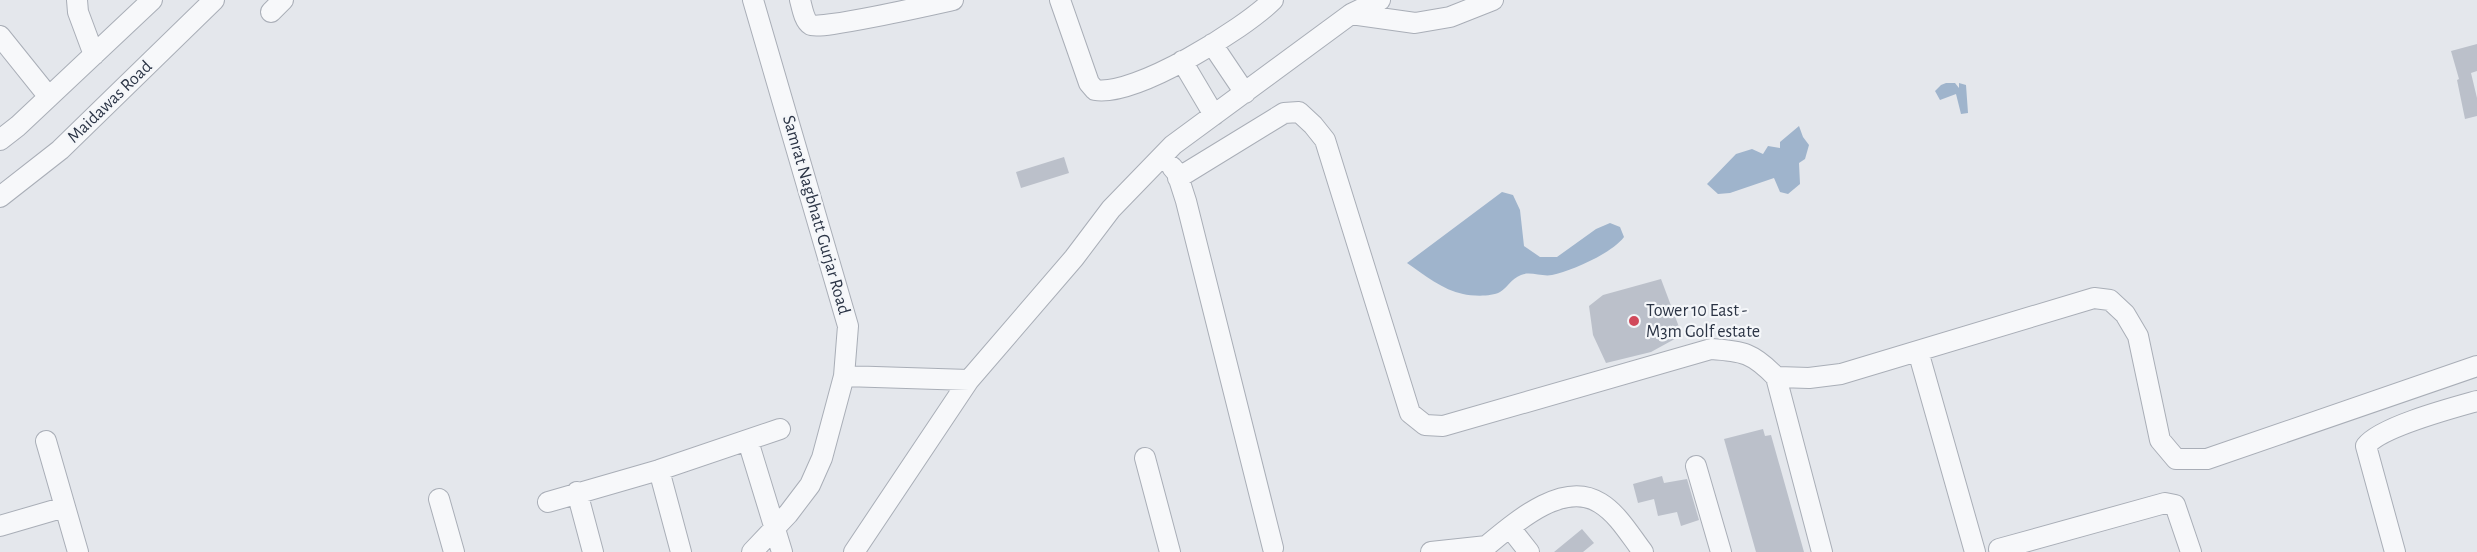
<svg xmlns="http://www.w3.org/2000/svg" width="2477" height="552" viewBox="0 0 2477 552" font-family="'Alegreya Sans',sans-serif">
<rect width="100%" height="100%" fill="#e4e7ec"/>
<path fill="#9fb4cc" d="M 1946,83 L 1955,83 L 1959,88 L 1959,83 L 1966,85 L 1968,113 L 1961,114 L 1956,94 L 1940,100 L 1935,91 L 1941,85 Z
M 1799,126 L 1803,137 L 1809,145 L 1805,159 L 1799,163 L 1800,184 L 1788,194 L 1780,192 L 1774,178 L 1730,193 L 1718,194 L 1707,184 L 1736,154 L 1752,149 L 1763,154 L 1768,146 L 1780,148 L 1780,142 Z
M 1502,192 L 1513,195 L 1520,210 L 1524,246 L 1540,257 L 1557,257 L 1596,229 L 1610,223 L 1620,227 L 1624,237 C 1612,253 1572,271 1552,275 C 1542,277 1530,271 1521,275 C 1511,279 1507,288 1500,292 C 1491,297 1472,296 1463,294 C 1443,290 1424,275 1407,263 Z"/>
<path fill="#bbc0ca" d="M 2477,44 L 2477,71 L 2471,73 L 2477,98 L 2477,116 L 2465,119 L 2457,80 L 2459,79 L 2451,51 Z
M 1064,157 L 1069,173 L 1021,188 L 1016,172 Z
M 1661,279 L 1682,335 L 1651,352 L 1606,363 L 1593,335 L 1589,306 L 1603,295 Z
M 1763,429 L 1765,436 L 1771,435 L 1804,552 L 1756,552 L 1724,439 Z
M 1662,476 L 1664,483 L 1687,479 L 1699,520 L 1681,526 L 1677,512 L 1658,516 L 1654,499 L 1638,503 L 1633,484 Z
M 1582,529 L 1594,543 L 1583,552 L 1554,552 Z"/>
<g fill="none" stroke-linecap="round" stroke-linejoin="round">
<defs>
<path id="minor" d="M 77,0 L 78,12 L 94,55
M 800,0 C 802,7 804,21 811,25 C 820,30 935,4 953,0
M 1060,0 L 1089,83 L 1095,90 C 1135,97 1244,29 1273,0
M 271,12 L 283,0
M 1351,14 L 1380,0
M 0,36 L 49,97
M 1212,44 L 1245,93
M 1182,61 L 1214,115
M 0,140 L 18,126 L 152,0
M 1172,167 L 1177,173 L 1186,201 L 1273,548
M 1178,178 L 1284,113 L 1299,112 L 1313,125 L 1325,140 L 1410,413 L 1425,425 L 1443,426 L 1711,349 C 1743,351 1753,353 1776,377 L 1809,378 L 1841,374 L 2094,298 L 2110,300 L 2125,314 L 2138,336 L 2160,440 L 2176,459 L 2207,459 L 2477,366
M 0,197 L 60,150 L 214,0
M 1918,351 L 1975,552
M 844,376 L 969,380
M 1776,377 L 1822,552
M 46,441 L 78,552
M 748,441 L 782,552
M 1145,458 L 1170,552
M 1696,466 L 1721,552
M 659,470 L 681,552
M 577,492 L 593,552
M 439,499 L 454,552
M 548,502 L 659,470 L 780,429
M 0,526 L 65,507
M 1511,529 L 1529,552
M 1999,549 L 2165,503 L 2175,505 L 2191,552
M 752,552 L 788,514 L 810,485 L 822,458 L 844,376 L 848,326 L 753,0
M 854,552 L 969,380 L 1074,258 L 1111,209 L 1173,145 L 1351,14 L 1415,23 L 1450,17 L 1493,0
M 1431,552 L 1487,546
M 1479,552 C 1509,528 1561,478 1600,503 C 1618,514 1630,535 1643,552
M 2395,552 L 2366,446 C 2380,427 2452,408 2477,401"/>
</defs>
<use href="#minor" stroke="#a9aeb7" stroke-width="22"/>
<use href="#minor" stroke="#f7f8fa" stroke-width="20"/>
</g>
<circle fill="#d1495b" stroke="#f4f6f9" stroke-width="2" cx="1634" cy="321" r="6"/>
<g text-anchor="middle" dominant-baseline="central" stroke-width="4.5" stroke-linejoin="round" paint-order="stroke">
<g font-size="18" fill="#2b3445" stroke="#f4f6f9">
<text transform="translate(110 102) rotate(-44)">Maidawas Road</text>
<text transform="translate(816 215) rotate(74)">Samrat Nagbhatt Gurjar Road</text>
</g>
<g font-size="18" fill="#2b3445" stroke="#f4f6f9" text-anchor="start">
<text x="1646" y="311">Tower 10 East -<tspan x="1646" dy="21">M3m Golf estate</tspan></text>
</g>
</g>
</svg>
